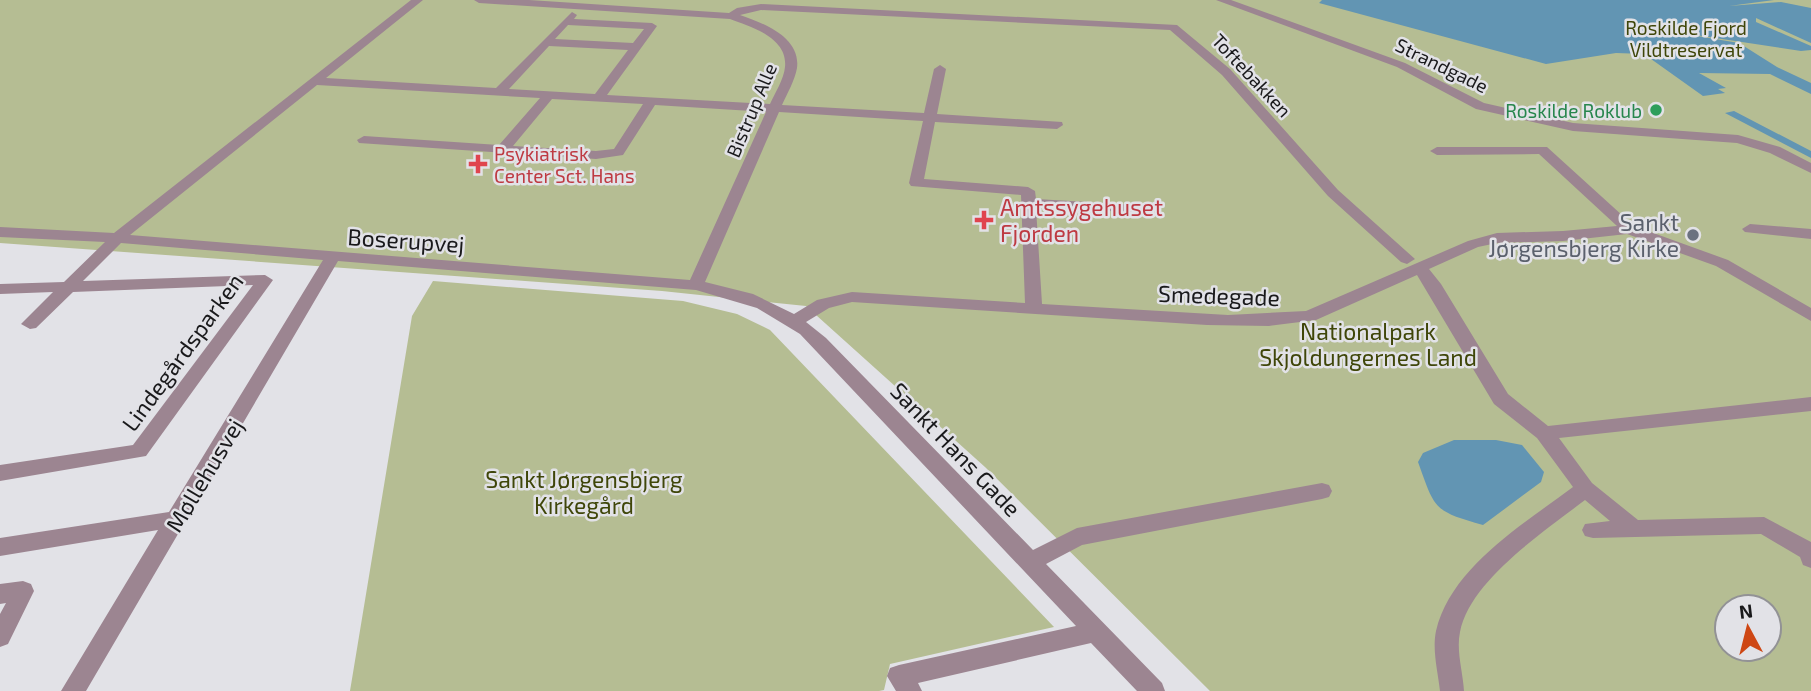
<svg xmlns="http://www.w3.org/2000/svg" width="1811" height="691" viewBox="0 0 1811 691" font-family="'Exo 2',sans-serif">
<rect width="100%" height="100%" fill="#e2e2e7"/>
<path fill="#b5bd93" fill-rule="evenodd" d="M 0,0 L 1811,0 L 1811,691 L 1210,691 L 985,467 L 806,306 L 662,291 L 0,243 ZM 1727,607 L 1769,607 L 1769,649 L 1727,649 Z
M 433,281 L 683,301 L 737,314 L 770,330 L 1054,627 L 890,664 L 884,690 L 879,691 L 350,691 L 412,316 Z"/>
<path fill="#6295b3" d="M 1322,0 L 1774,0 L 1729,6 L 1781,2 L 1811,8 L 1811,43 L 1756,18 L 1756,22 L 1811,46 L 1811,50 L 1801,51 L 1649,28 L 1739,43 L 1777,67 L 1811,83 L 1811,94 L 1770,74 L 1699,73 L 1726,88 L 1718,89 L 1725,93 L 1703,96 L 1644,54 L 1616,53 L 1546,64 L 1319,3 Z
M 1734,111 L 1811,151 L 1811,158 L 1725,113 Z
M 1454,440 L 1496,440 L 1522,445 L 1544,472 L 1541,482 L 1483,525 C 1433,511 1435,509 1418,462 L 1423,453 Z"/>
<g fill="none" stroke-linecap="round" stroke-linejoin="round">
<path fill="#9c8591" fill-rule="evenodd" d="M 411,0 L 423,0 L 326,78 L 496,88 L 572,12 L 577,15 L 574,19 L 652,23 L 657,26 L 607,95 L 770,104 C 775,93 784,79 785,67 C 788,38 752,27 730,19 L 479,3 L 474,0 L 529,0 L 729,13 L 737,8 L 761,4 L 1177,25 L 1230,69 L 1338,190 L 1415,259 L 1407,264 L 1401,262 L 1328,196 L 1222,75 L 1170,30 L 761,10 L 740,15 C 763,23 801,37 797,68 C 795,80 787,94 782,105 L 924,113 L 934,69 L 940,65 L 946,69 L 937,114 L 1062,122 L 1063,125 L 1057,129 L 935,122 L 924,179 L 1028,187 L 1035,191 L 1036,199 L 1139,205 L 1141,208 L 1134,212 L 1036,208 L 1042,304 L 1228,315 L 1306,311 L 1468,241 L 1497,233 L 1563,231 L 1617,226 L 1539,154 L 1437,155 L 1430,151 L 1437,147 L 1547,147 L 1634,226 L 1728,260 L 1811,308 L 1811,321 L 1716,266 L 1627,234 L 1563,241 L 1497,243 L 1478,247 L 1429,269 L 1441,284 L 1508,394 L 1548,426 L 1811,397 L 1811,411 L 1559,438 L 1592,483 L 1638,520 L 1764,517 L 1811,542 L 1811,568 L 1803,565 L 1800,557 L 1761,534 L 1593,538 L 1585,536 L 1582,530 L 1585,524 L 1610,521 L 1585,500 C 1545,531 1470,580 1460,632 C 1456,651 1463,672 1464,691 L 1440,691 C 1438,672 1432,650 1436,631 C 1451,567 1524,524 1573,487 L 1537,438 L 1494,404 L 1417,275 L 1316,320 L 1269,326 L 1207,325 L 852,302 L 829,308 L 806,322 L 826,338 L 1033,550 L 1077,528 L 1322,483 L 1329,485 L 1332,491 L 1329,497 L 1322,499 L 1082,545 L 1046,564 L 1162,683 L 1165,691 L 1137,691 L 1091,643 L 918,683 L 922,691 L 896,691 L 887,676 L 890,668 L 899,665 L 1076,626 L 800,334 L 757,308 L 696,290 L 338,261 L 86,691 L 61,691 L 158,530 L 0,556 L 0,538 L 169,512 L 323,260 L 121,243 L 83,281 L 265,275 L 273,280 L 146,456 L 0,481 L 0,465 L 133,445 L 253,285 L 73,292 L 36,328 L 30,329 L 21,324 L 53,292 L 0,294 L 0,284 L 64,282 L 105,242 L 0,237 L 0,227 L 114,233 ZM 568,25 L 644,29 L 633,43 L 555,39 ZM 549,46 L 628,50 L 595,94 L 509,89 ZM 317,85 L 540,98 L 499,145 L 364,136 L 357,140 L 359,143 L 596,159 L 623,155 L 655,105 L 766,112 L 690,280 L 130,235 ZM 552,99 L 643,104 L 614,149 L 596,151 L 513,146 ZM 779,112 L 923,121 L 909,183 L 911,186 L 1021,195 L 1025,303 L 852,292 L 817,300 L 794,314 L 753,294 L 705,282 Z
M 1216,0 L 1231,0 L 1405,63 L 1484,103 L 1573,123 L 1738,135 L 1780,147 L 1811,163 L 1811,173 L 1770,153 L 1737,143 L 1573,131 L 1476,109 L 1397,67 Z
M 1750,224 L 1811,229 L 1811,239 L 1745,232 L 1742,229 Z
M 23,581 L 31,584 L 34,591 L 8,644 L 0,647 L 0,614 L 6,603 L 0,604 L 0,584 Z"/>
</g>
<circle fill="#2e9e5b" stroke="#e2e2e7" stroke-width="2.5" cx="1656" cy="110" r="7"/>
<g fill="#e0444e" stroke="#e2e2e7" stroke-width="2.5">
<path d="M474.5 153.5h7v7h7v7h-7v7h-7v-7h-7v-7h7z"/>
<path d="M980.5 209.5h7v7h7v7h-7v7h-7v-7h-7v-7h7z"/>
</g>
<circle fill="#6b7280" stroke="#e2e2e7" stroke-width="2.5" cx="1693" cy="235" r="7"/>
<g text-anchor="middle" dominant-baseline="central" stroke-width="5" stroke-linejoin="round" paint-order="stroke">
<g font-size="19" fill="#3f4609" stroke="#e2e2e7">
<text x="1686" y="27">Roskilde Fjord<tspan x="1686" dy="22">Vildtreservat</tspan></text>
</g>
<g font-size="19" fill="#19191b" stroke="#e2e2e7">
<text transform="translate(1442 65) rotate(26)">Strandgade</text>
<text transform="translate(1252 75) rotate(47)">Toftebakken</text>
<text transform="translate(751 110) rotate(-67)">Bistrup Alle</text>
</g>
<g font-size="19" fill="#27864d" stroke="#e2e2e7" text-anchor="end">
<text x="1642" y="110">Roskilde Roklub</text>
</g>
<g font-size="19" fill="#be3a42" stroke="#e2e2e7" text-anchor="start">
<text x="494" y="153">Psykiatrisk<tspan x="494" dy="22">Center Sct. Hans</tspan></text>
</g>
<g font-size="23" fill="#be3a42" stroke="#e2e2e7" text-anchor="start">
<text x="1000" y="207">Amtssygehuset<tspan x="1000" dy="26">Fjorden</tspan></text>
</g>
<g font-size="23" fill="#5b616d" stroke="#e2e2e7" text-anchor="end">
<text x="1679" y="222">Sankt<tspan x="1679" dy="26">Jørgensbjerg Kirke</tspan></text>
</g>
<g font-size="23" fill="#19191b" stroke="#e2e2e7">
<text transform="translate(406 240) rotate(4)">Boserupvej</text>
<text transform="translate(1219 295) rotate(2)">Smedegade</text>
<text transform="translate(182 352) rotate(-54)">Lindegårdsparken</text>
<text transform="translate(956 449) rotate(46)">Sankt Hans Gade</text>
<text transform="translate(204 475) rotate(-59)">Møllehusvej</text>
</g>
<g font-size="23" fill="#3f4609" stroke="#e2e2e7">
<text x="1368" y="331">Nationalpark<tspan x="1368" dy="26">Skjoldungernes Land</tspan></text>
<text x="584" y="479">Sankt Jørgensbjerg<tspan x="584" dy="26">Kirkegård</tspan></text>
</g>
</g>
<g transform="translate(1748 628) rotate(353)"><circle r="33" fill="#e2e2e7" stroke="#929295" stroke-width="2"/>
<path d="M0-5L12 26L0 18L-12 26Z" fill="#ce4714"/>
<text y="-10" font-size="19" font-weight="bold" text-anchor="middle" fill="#19191b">N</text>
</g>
</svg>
